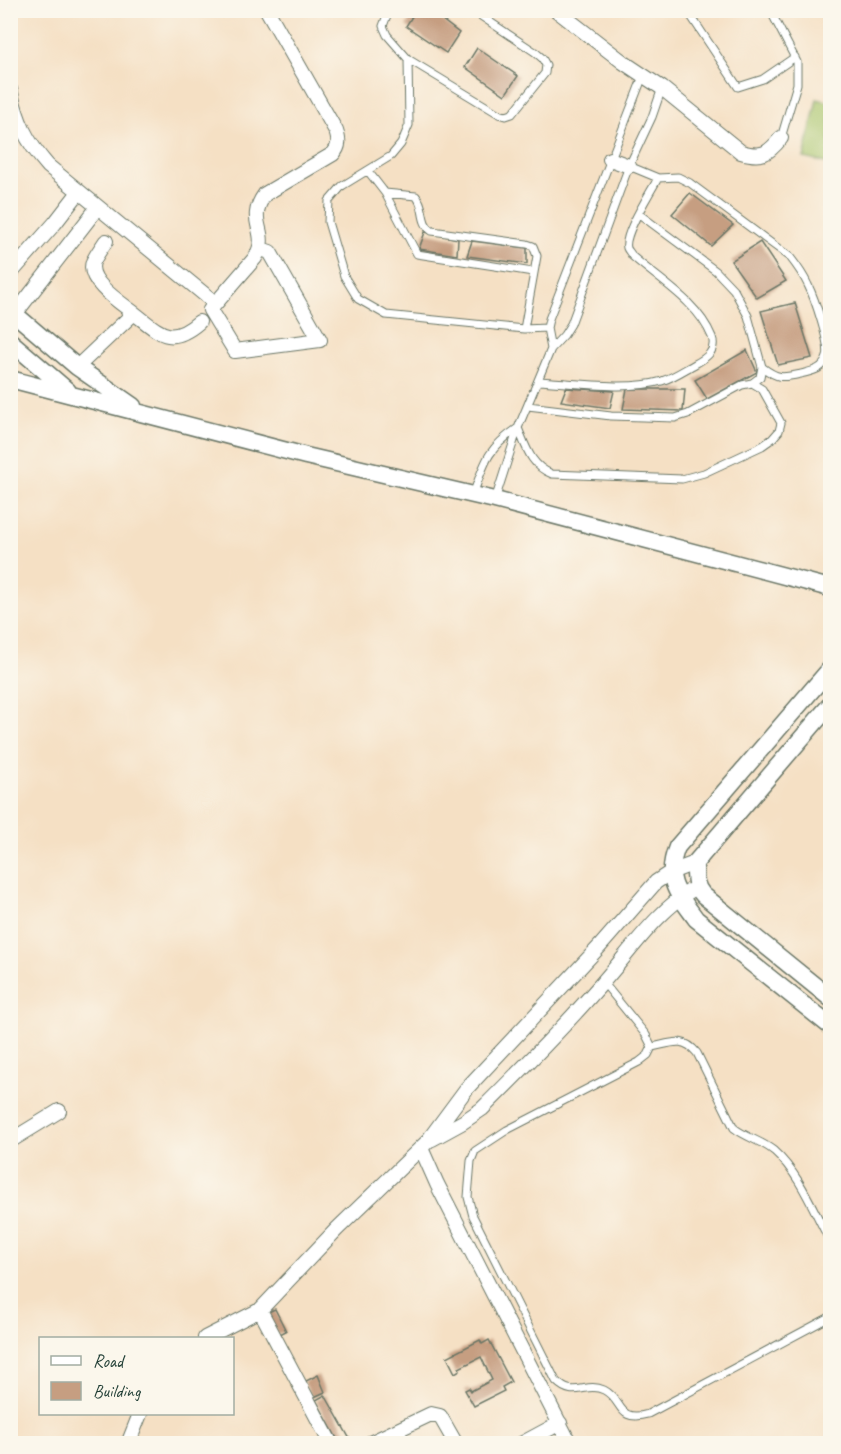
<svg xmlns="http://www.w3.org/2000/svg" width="841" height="1454" viewBox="0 0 841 1454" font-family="Caveat,sans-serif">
<rect width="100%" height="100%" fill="#fbf7ec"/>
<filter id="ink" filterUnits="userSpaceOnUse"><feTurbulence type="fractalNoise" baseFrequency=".0167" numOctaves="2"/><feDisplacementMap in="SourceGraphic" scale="12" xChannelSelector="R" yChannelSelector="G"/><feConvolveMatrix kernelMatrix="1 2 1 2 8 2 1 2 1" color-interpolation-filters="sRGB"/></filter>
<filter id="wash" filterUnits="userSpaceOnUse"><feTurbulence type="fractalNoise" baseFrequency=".008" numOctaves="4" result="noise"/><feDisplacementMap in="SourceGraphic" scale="24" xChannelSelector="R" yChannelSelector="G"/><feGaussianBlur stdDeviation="1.35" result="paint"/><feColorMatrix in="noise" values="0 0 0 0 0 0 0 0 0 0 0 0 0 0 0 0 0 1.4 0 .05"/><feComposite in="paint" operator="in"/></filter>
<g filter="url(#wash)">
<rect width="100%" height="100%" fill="#f5e0c4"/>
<path fill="#a8c46b" stroke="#648050" stroke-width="1.5" d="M 817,99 L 830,102 L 830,164 L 804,158 Z"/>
<g id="blocks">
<path fill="#c69e81" d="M 416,10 L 429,10 L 459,33 L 446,53 L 406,26 Z
M 477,48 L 518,76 L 505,95 L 465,67 Z
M 690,193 L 733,225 L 711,246 L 672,214 Z
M 425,232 L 458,239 L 457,255 L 419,249 Z
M 472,241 L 527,248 L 527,264 L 467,256 Z
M 760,242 L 786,281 L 757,298 L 731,261 Z
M 795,303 L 812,358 L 778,365 L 761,311 Z
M 747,350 L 757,372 L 707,399 L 695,380 Z
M 566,388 L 614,391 L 610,408 L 561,401 Z
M 627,389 L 685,389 L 683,411 L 623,409 Z
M 275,1309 L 286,1331 L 278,1335 L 266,1313 Z
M 480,1340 L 482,1344 L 489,1340 L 511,1382 L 502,1387 L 504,1391 L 474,1406 L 465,1390 L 469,1388 L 471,1391 L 492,1380 L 481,1357 L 459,1368 L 460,1370 L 455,1373 L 447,1357 Z
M 318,1375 L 325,1392 L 312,1398 L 304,1382 Z
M 325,1395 L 351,1441 L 345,1444 L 340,1444 L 316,1400 Z"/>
</g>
</g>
<g filter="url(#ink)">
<use href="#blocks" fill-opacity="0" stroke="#6a7666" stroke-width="1.5"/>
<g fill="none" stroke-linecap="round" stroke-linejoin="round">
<defs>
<path id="service" d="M 389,10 L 383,26 L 387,35 L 408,59 L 409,125 L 401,144 L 391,156 L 342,186 L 329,201 L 328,222 L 344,276 L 358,299 L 386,315 L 524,329 L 547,328
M 683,10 L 689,13 L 738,87 L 763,79 L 795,57
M 770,10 L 797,62 L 797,84 L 781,138
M 408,59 L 499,114 L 506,116 L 512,114 L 545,73 L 546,65 L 542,58 L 535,52 L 472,10
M 629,166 L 658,178 L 678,177 L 690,183 L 790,257 C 797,266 803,274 808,285 C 814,297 831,345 827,357 C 823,370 812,371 801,374 C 782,378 778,379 762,367
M 368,171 L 385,193 L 417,254 L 533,272
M 385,193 L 416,196 C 426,207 419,222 432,231 L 527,244 L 533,246 L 537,256 L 524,329
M 639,214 L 716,271 L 734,290 L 748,316 L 762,367 L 760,377 L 752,383
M 551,349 L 547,328 L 549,319 L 643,76
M 539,381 C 574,383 629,391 662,381 C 674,377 684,370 695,364 C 706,358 717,351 712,337 C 698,302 659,280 632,256 C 631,253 628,251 627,248 C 623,234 651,192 658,178
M 518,428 C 526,447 531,466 552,474 L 682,479 L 704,473 L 762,446 L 772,439 L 779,431 L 781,423 L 762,389 L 752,383 L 742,385 L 688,414 L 675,418 L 611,416 L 528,406
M 473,495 C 485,461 487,449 518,428
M 495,500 L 518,428 L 551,349 L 564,335 L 571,324 L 629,166 L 652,117 L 662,88
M 603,982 L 646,1035 L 652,1047 L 648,1055 L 639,1062 L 507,1130 L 475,1151 L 471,1161 L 468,1197 L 473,1216 L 556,1381 C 575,1400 585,1381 604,1390 C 624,1400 616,1423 648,1414 L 830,1317
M 652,1047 C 672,1043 683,1036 697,1053 L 734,1128 C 747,1138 762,1141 774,1151 C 800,1174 814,1212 830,1241"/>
<path id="minor" d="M 556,10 L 623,62 L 662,88 L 741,152 C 762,158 768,154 781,138
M 10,89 C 17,121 26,141 48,166 L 215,303
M 610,159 L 629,166
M 106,241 C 102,247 96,255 93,262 C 86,281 121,303 134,313
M 261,249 L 270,252 L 320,340 L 235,351 L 210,310 L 255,258 C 272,231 244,223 265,194 L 333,154 C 340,146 339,140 336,131 L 267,10
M 10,274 L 55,223 L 79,192
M 15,314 L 98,207
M 77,367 L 134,313 C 160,333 170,347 199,322
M 432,1139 L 463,1122 L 482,1109 C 523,1068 565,1026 603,982 C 633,948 657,911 696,887
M 10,1141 L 59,1111
M 421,1148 L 437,1184 L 570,1444
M 260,1310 L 331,1444
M 205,1338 L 260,1310 L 337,1229 L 427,1142 L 467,1088 L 600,946 L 656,882 L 671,872 L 695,863
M 128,1444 L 140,1414
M 368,1444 L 431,1414 L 440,1416 L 456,1444
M 521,1444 L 560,1423"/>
<path id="tertiary" d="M 10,310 L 77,367 L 133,406
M 10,341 L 68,391
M 10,379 L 306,456 L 495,500 L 830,588
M 830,669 L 677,847 C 664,879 677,893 696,919 L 830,1026
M 830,705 L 695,863 C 695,876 694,885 703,895 L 830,998"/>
</defs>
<use href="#service" stroke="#6a7666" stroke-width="9"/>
<use href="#minor" stroke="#6a7666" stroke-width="16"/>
<use href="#tertiary" stroke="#6a7666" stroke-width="19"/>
<use href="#service" stroke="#fff" stroke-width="7"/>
<use href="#minor" stroke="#fff" stroke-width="14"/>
<use href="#tertiary" stroke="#fff" stroke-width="16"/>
</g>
</g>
<rect width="841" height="1454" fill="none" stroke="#fbf7ec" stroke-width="36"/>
<rect x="39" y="1337" width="195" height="78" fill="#fbf7ec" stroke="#a3ada2" stroke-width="1.5"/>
<rect x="51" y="1356" width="30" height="9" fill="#ffffff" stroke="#a3ada2" stroke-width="1.5"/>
<text x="93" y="1367" font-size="18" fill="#1f3d34">Road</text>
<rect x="51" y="1382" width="30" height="18" fill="#c69e81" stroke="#a3ada2" stroke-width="1.5"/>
<text x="93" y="1397" font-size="18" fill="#1f3d34">Building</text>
</svg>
